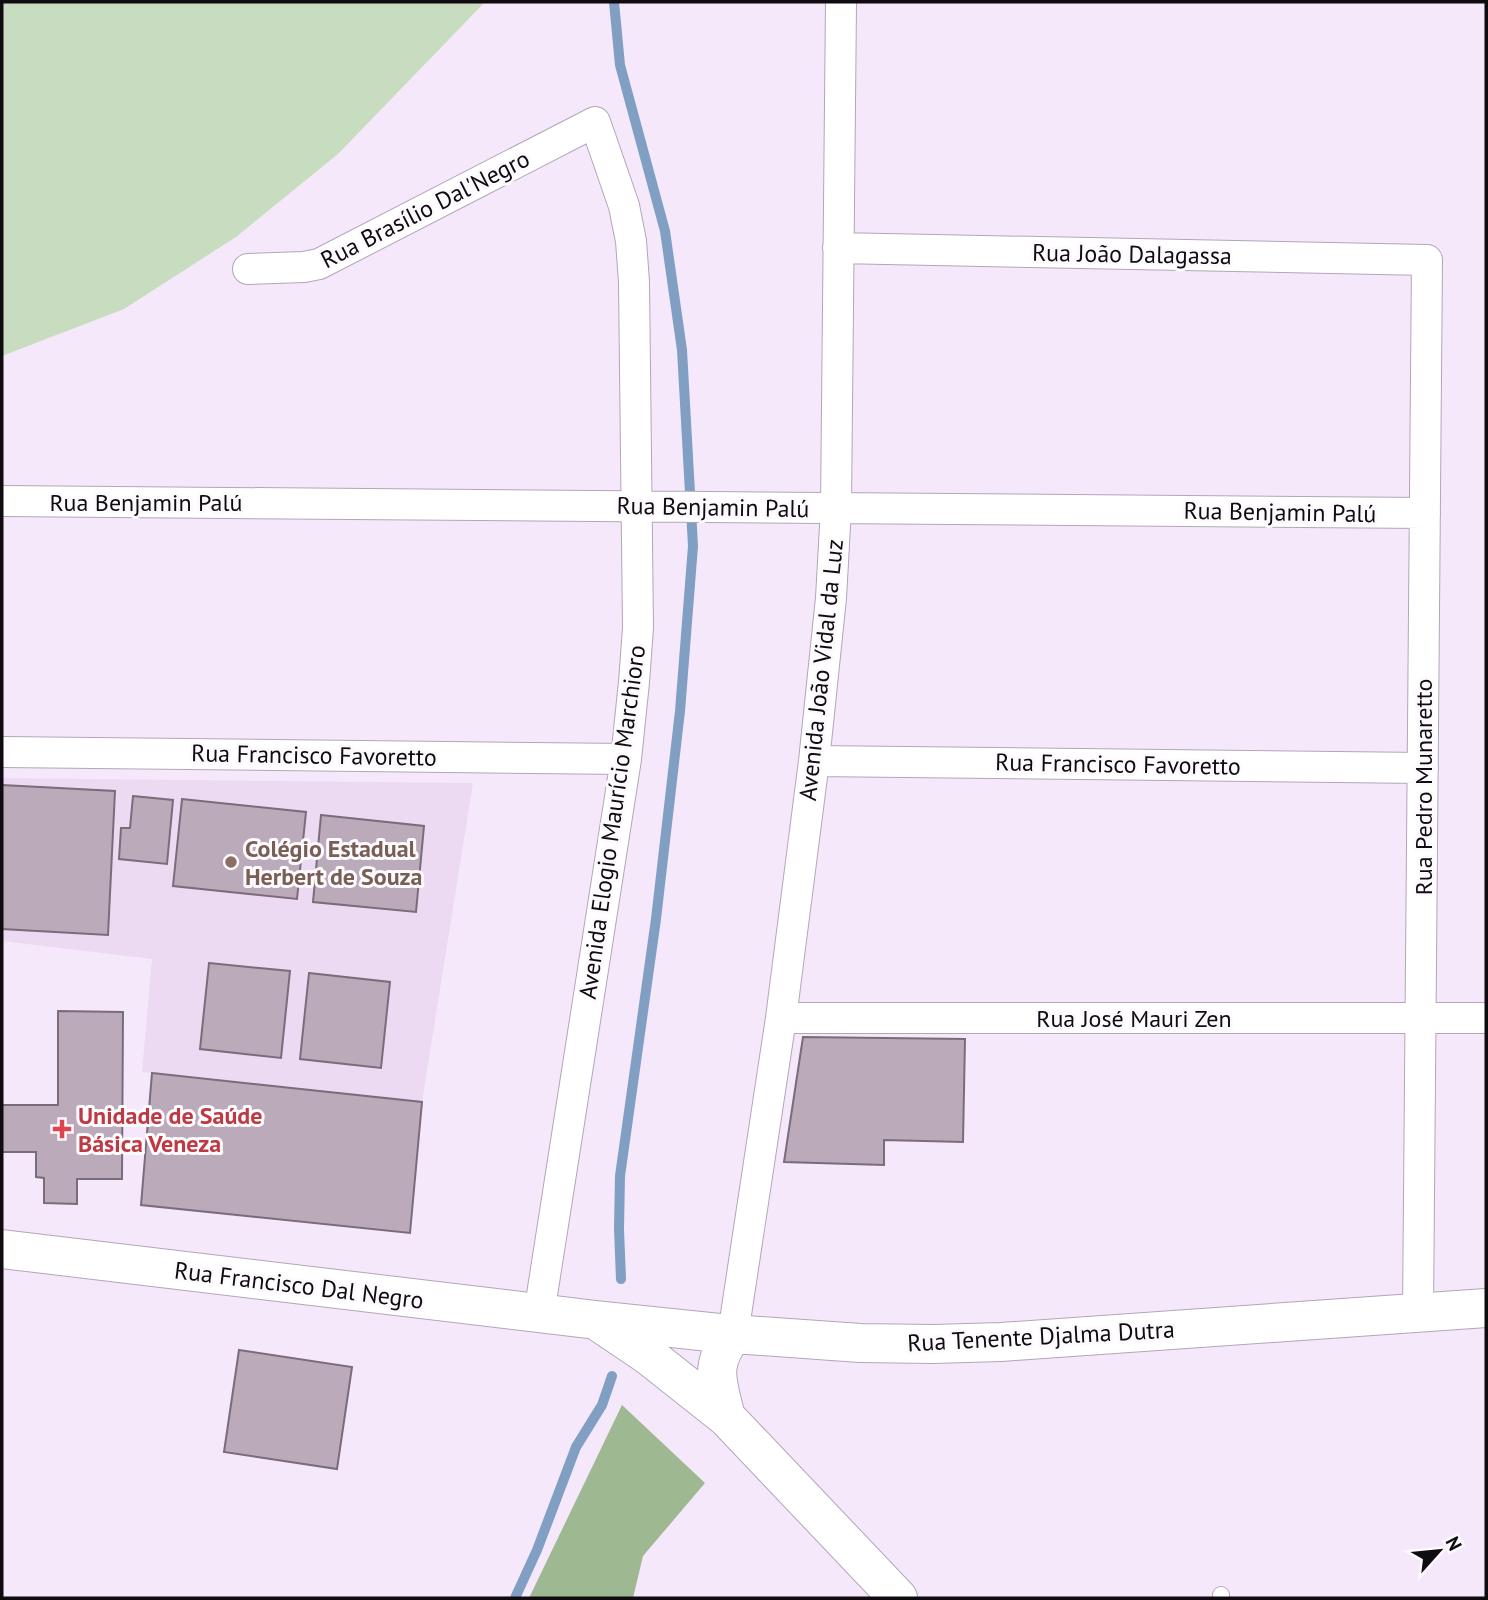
<svg xmlns="http://www.w3.org/2000/svg" width="1488" height="1600" viewBox="0 0 1488 1600" font-family="'PT Sans',sans-serif">
<rect width="100%" height="100%" fill="#f6e8fb"/>
<path fill="#ecdaf3" d="M 2,778 L 473,783 L 422,1102 L 142,1072 L 152,959 L 2,941 Z"/>
<path fill="#c8ddbf" d="M 2,2 L 485,2 L 338,154 L 236,237 L 124,309 L 2,356 Z"/>
<path fill="#9eb891" d="M 622,1405 L 705,1483 L 643,1556 L 633,1598 L 529,1598 Z"/>
<g fill="none" stroke-linecap="round" stroke-linejoin="round">
<path stroke="#819fc2" stroke-width="10" d="M 614,2 L 620,65 L 665,231 L 682,350 L 693,546 L 680,711 L 656,919 L 620,1176 L 619,1229 L 621,1279
M 515,1598 L 537,1550 L 576,1447 L 602,1405 L 612,1376"/>
</g>
<path fill="#baaaba" stroke="#7a6c7a" stroke-width="2" d="M 2,785 L 115,791 L 108,935 L 2,929 Z
M 133,796 L 173,800 L 167,864 L 119,859 L 121,828 L 130,828 Z
M 182,799 L 306,812 L 297,899 L 173,886 Z
M 321,815 L 424,826 L 416,912 L 313,902 Z
M 209,963 L 290,971 L 281,1058 L 200,1049 Z
M 309,973 L 390,982 L 381,1068 L 300,1059 Z
M 58,1011 L 123,1012 L 122,1179 L 77,1179 L 77,1204 L 44,1203 L 44,1178 L 36,1177 L 36,1152 L 2,1152 L 2,1105 L 58,1105 Z
M 803,1037 L 965,1039 L 963,1142 L 884,1140 L 884,1165 L 784,1162 Z
M 152,1073 L 422,1102 L 410,1233 L 141,1205 Z
M 239,1350 L 352,1367 L 337,1469 L 224,1452 Z"/>
<g fill="none" stroke-linecap="round" stroke-linejoin="round">
<defs>
<path id="service" d="M 1221,1598 L 1221,1595"/>
<path id="minor" d="M 838,248 L 1427,260 L 1418,1313
M 248,269 L 304,267 L 319,264 L 595,122 L 624,206 L 631,241 L 634,282 L 638,628 L 634,682 L 626,759 L 539,1314
M 2,501 L 1425,513
M 2,752 L 626,759
M 814,761 L 1423,768
M 781,1018 L 1486,1018
M 733,1334 L 781,1018 L 814,761 L 831,598 L 836,508 L 841,2"/>
<path id="secondary" d="M 2,1249 L 596,1320 L 719,1333 L 860,1343 L 933,1344 L 1001,1342 L 1486,1308
M 600,1323 L 649,1356 L 726,1417 L 898,1598
M 726,1417 C 717,1380 709,1366 733,1334"/>
</defs>
<use href="#service" stroke="#b2a6b7" stroke-width="18"/>
<use href="#minor" stroke="#b2a6b7" stroke-width="32"/>
<use href="#secondary" stroke="#b2a6b7" stroke-width="40"/>
<use href="#service" stroke="#fff" stroke-width="16"/>
<use href="#minor" stroke="#fff" stroke-width="30"/>
<use href="#secondary" stroke="#fff" stroke-width="38"/>
</g>
<circle fill="#8d6e63" stroke="#fdfafe" stroke-width="2.5" cx="231" cy="862" r="7"/>
<path fill="#e0444e" stroke="#fdfafe" stroke-width="2.5" d="M58.5 1118.5h7v7h7v7h-7v7h-7v-7h-7v-7h7z"/>
<g text-anchor="middle" dominant-baseline="central" stroke-width="6" stroke-linejoin="round" paint-order="stroke">
<g font-size="24" fill="#0f0b11" stroke="#fdfafe">
<text transform="translate(425 209) rotate(-27)">Rua Brasílio Dal'Negro</text>
<text transform="translate(1132 254) rotate(1)">Rua João Dalagassa</text>
<text x="146" y="502">Rua Benjamin Palú</text>
<text transform="translate(713 507) rotate(1)">Rua Benjamin Palú</text>
<text transform="translate(1280 512) rotate(1)">Rua Benjamin Palú</text>
<text transform="translate(821 670) rotate(-84)">Avenida João Vidal da Luz</text>
<text transform="translate(314 755) rotate(1)">Rua Francisco Favoretto</text>
<text transform="translate(1118 764) rotate(1)">Rua Francisco Favoretto</text>
<text transform="translate(1423 787) rotate(-90)">Rua Pedro Munaretto</text>
<text transform="translate(612 822) rotate(-82)">Avenida Elogio Maurício Marchioro</text>
<text x="1134" y="1018">Rua José Mauri Zen</text>
<text transform="translate(299 1285) rotate(7)">Rua Francisco Dal Negro</text>
<text transform="translate(1041 1336) rotate(-3)">Rua Tenente Djalma Dutra</text>
</g>
<g font-size="24" font-weight="bold" fill="#785e54" stroke="#fdfafe" text-anchor="start">
<text x="245" y="848">Colégio Estadual<tspan x="245" dy="28">Herbert de Souza</tspan></text>
</g>
<g font-size="24" font-weight="bold" fill="#be3a42" stroke="#fdfafe" text-anchor="start">
<text x="78" y="1115">Unidade de Saúde<tspan x="78" dy="28">Básica Veneza</tspan></text>
</g>
</g>
<rect width="1488" height="1600" fill="none" stroke="#0f0b11" stroke-width="7"/>
<g transform="translate(1439 1551) rotate(63)" stroke="#fdfafe" stroke-width="5" paint-order="stroke">
<path d="M0-5L12 26L0 18L-12 26Z" fill="#0f0b11"/>
<text y="-10" font-size="19" font-weight="bold" text-anchor="middle" fill="#0f0b11">N</text>
</g>
</svg>
